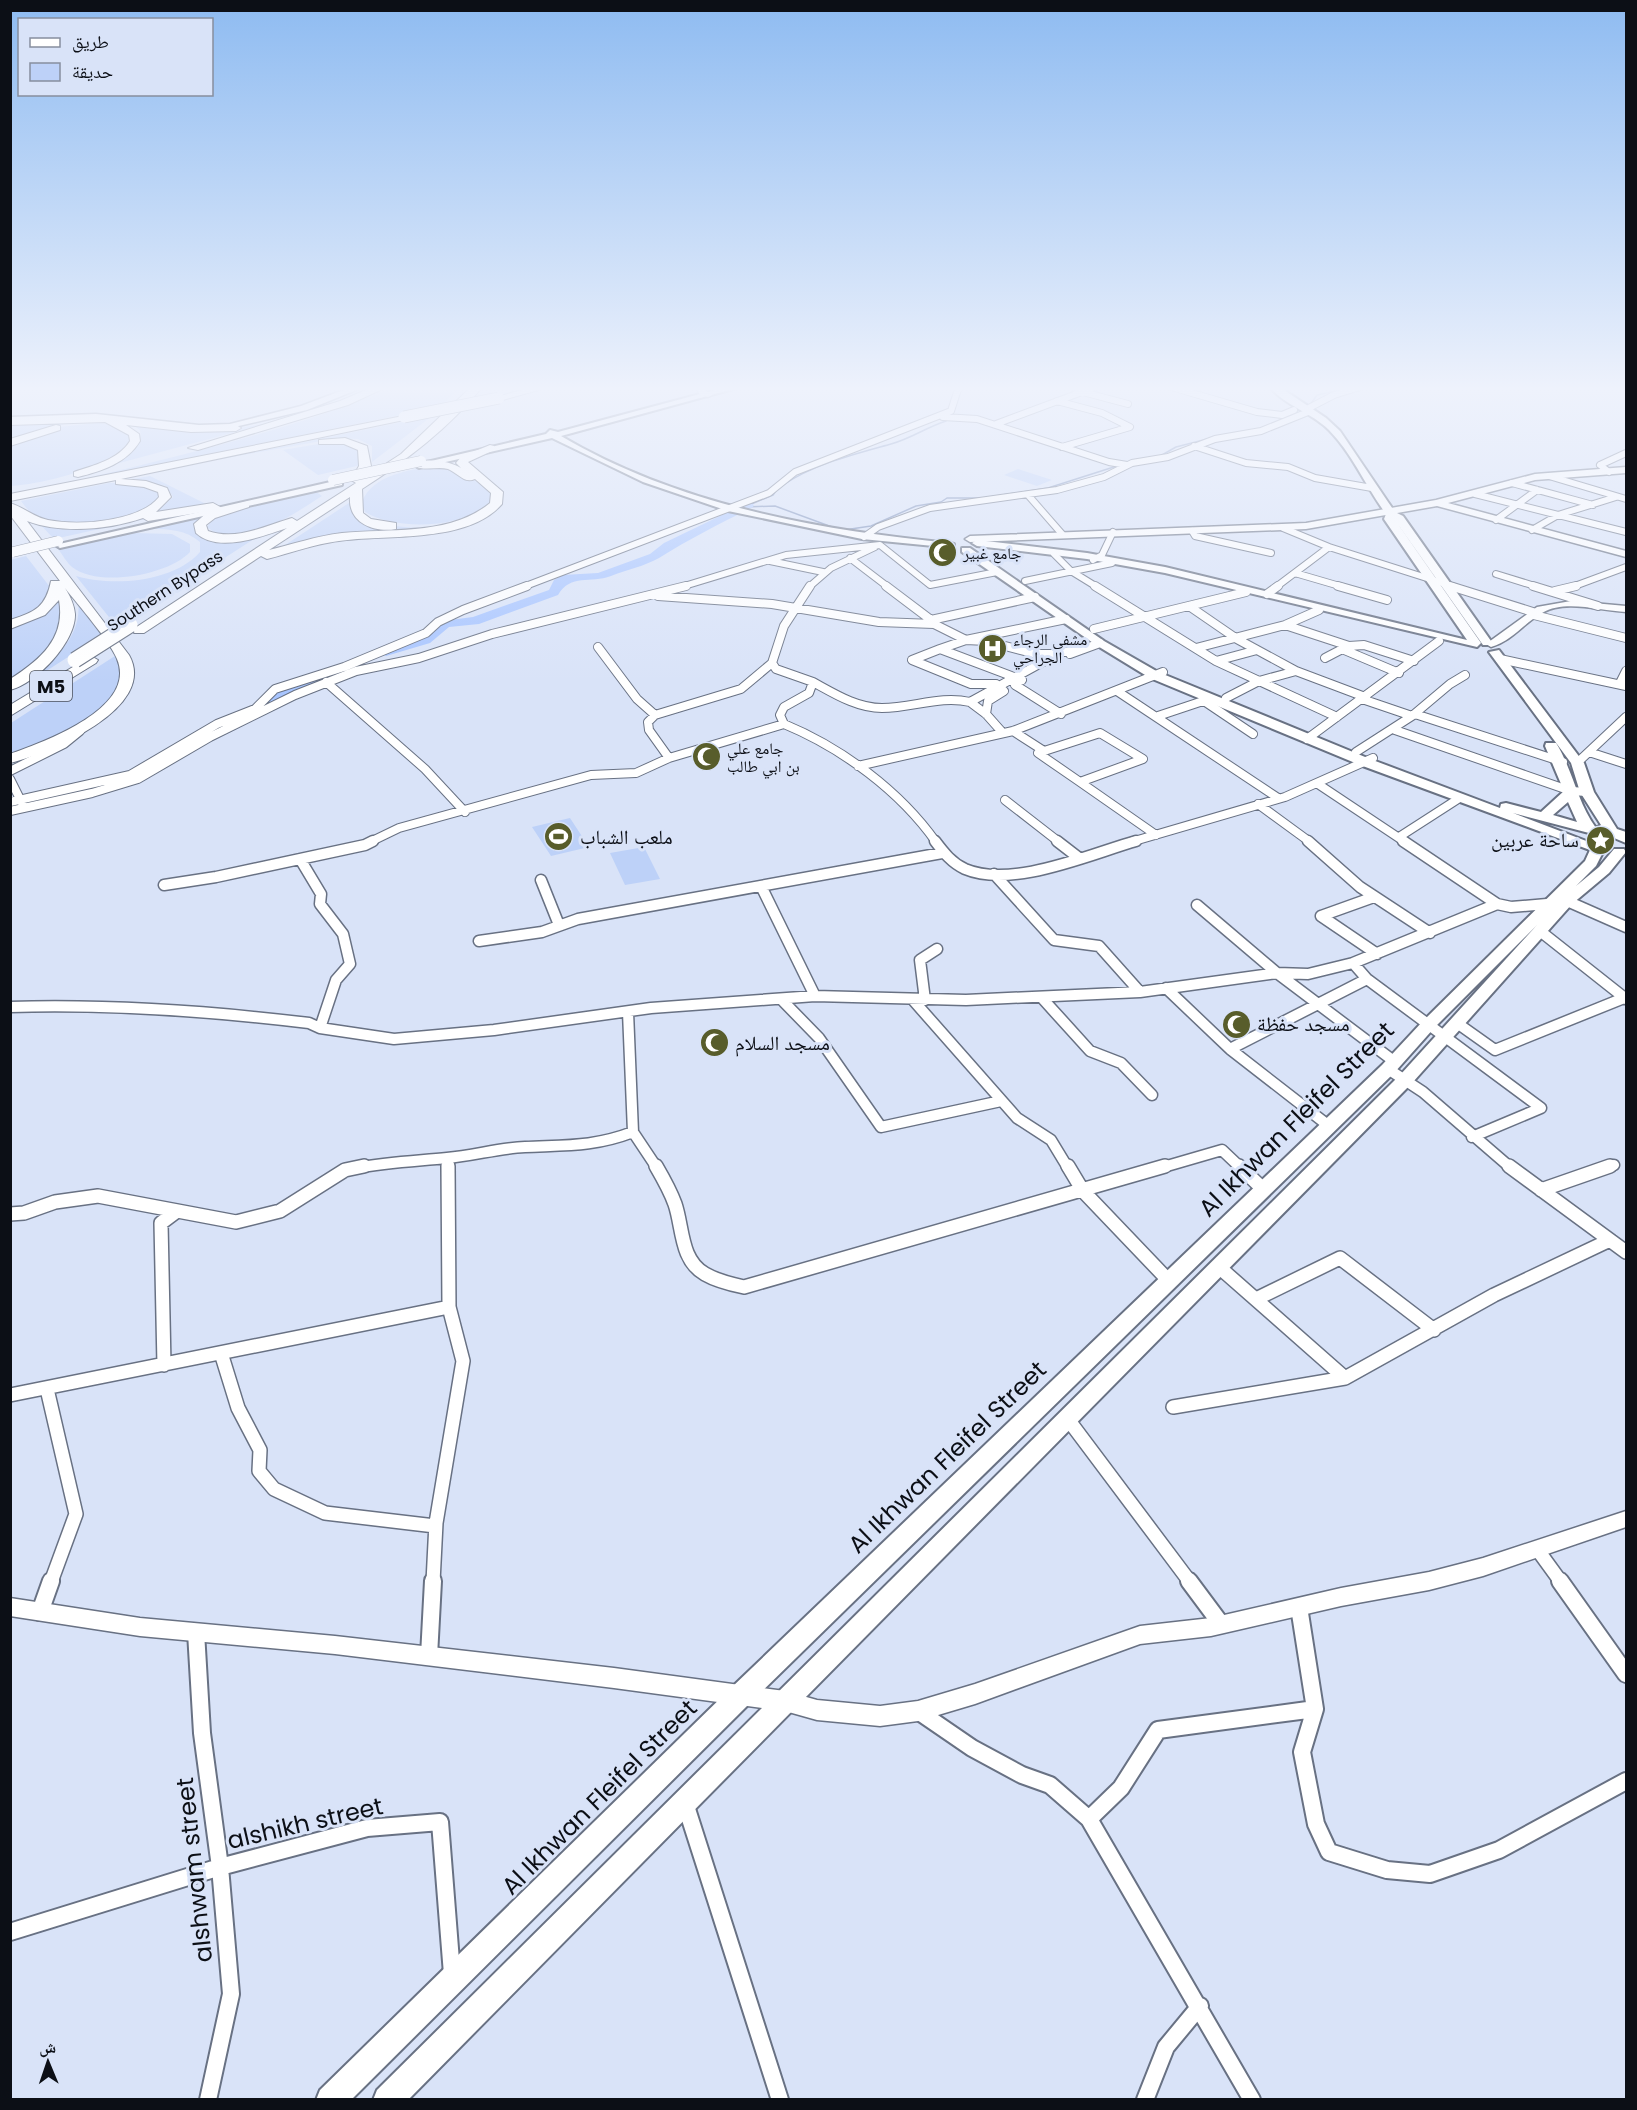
<svg xmlns="http://www.w3.org/2000/svg" width="1637" height="2110" viewBox="0 0 1637 2110" font-family="Poppins,'Noto Naskh Arabic',sans-serif">
<rect width="100%" height="100%" fill="#d9e3f8"/>
<path fill="#bdd1f8" d="M 396,386 L 462,386 L 440,407 L 75,481 C 182,455 294,430 396,386 Z
M 432,416 L 372,462 L 372,446 L 358,439 L 338,438 L 226,458 Z
M 85,419 L 225,430 L 265,424 L 97,469 C 114,461 145,453 140,430 C 113,407 41,428 11,440 L 10,422 Z
M 97,423 L 120,425 L 133,437 C 115,467 44,484 11,486 L 11,444 L 59,427 Z
M 336,441 L 358,445 L 361,465 L 318,475 L 283,450 Z
M 435,465 L 459,470 L 491,491 L 491,500 C 470,529 394,531 365,512 L 362,502 C 373,474 409,471 435,465 Z
M 1018,469 L 1052,480 L 1037,486 L 1004,475 Z
M 150,476 L 206,504 L 140,516 L 162,507 L 173,497 L 166,486 L 133,479 Z
M 109,483 L 138,483 L 159,488 L 163,498 C 140,520 58,532 30,512 C 27,509 24,505 21,501 Z
M 315,491 L 322,496 C 295,513 238,554 207,527 L 213,519 L 220,515 Z
M 355,499 L 358,514 L 384,525 L 415,528 L 344,535 L 276,551 Z
M 163,515 L 54,539 L 37,521 C 77,531 123,522 163,515 Z
M 209,515 L 204,519 L 209,535 L 262,534 L 117,627 L 76,576 C 113,587 174,582 200,552 L 200,542 C 184,528 164,529 144,529 Z
M 133,533 L 172,534 L 190,544 L 190,552 C 169,575 98,588 72,567 C 67,563 62,554 58,549 Z
M 26,556 L 53,591 L 38,610 L 10,622 L 10,560 Z
M 61,598 L 64,623 L 45,655 L 11,685 L 11,627 L 48,613 Z
M 78,601 L 104,634 L 29,682 C 53,661 83,636 78,601 Z
M 118,654 C 138,712 51,738 11,756 L 11,723 Z
M 570,818 L 589,847 L 551,856 L 532,827 Z
M 644,847 L 660,879 L 625,885 L 610,853 Z"/>
<g fill="none" stroke-linecap="round" stroke-linejoin="round">
<path stroke="#798eb9" stroke-width="1.5" d="M 1310,405 L 1317,395 L 1341,390
M 1287,417 L 1296,413
M 1162,455 L 1176,447 L 1215,437
M 783,485 C 814,464 855,454 891,444 C 910,439 927,427 946,421
M 749,505 L 773,495 L 778,488
M 745,507 L 775,506 L 832,527
M 844,530 L 871,526 L 916,506 L 941,502 L 947,498 L 983,498 L 1048,488 L 1120,465"/>
<path fill="#a8c5ff" fill-rule="evenodd" d="M 749,502 L 754,505 L 753,507 C 721,523 689,539 659,558 C 645,566 626,570 611,576 C 590,584 571,573 558,595 L 479,624 L 449,627 L 430,643 L 386,656 L 380,652 L 422,637 L 442,621 L 473,617 L 549,590 L 554,580 L 563,575 L 598,573 L 650,554 L 664,543 Z
M 355,661 L 361,665 L 360,668 L 323,684 L 301,688 L 284,696 L 265,714 L 231,727 L 200,744 L 190,744 L 188,741 L 221,721 L 255,708 L 274,690 Z
M 80,785 L 87,789 L 85,792 L 10,811 L 10,802 Z"/>
<defs>
<path id="street-far4" d="M 1168,386 L 1257,412 L 1282,415 L 1294,410
M 1079,391 L 1128,404
M 1057,401 L 1102,413 L 1130,427 L 1062,447
M 1305,410 L 1334,395 L 1363,386
M 943,417 L 977,419 L 1109,462 L 1127,465
M 996,424 L 1098,386
M 1194,446 L 1246,463 L 1288,467 L 1315,478 L 1372,488
M 1609,472 L 1600,465 L 1626,453
M 1549,476 L 1626,499
M 1512,483 L 1593,505
M 1475,494 L 1626,532
M 1028,495 L 1062,534
M 1496,520 L 1537,490
M 1283,528 L 1329,547
M 1532,530 L 1558,515 L 1616,497
M 1192,531 L 1195,536 L 1271,553
M 864,537 L 878,527 L 930,508 L 1057,490 L 1104,477 L 1132,463 L 1168,457 L 1215,439 L 1261,431 L 1308,412
M 1054,554 L 1071,571 L 1097,587
M 850,558 L 888,587
M 1093,560 L 1102,555 L 1113,532
M 770,561 L 823,572
M 1295,573 L 1343,587
M 1496,574 L 1538,587
M 1025,581 L 1112,563
M 523,587 L 769,493 L 795,472 L 951,411 L 959,386
M 681,587 L 786,555 L 880,545 L 930,585 L 997,572
M 809,587 L 831,568 L 875,547
M 1276,587 L 1329,547 L 1455,587
M 1572,587 L 1626,567"/>
<path id="street-far3" d="M 886,586 L 931,620
M 1095,586 L 1216,661 L 1337,717
M 1338,586 L 1387,600
M 1450,586 L 1536,613
M 1533,586 L 1598,606
M 1555,591 L 1576,586
M 1267,594 L 1278,586
M 658,596 L 772,604 L 879,622 L 934,624 L 966,640 L 986,641 L 1036,654 L 1057,654
M 1189,606 L 1237,639 L 1296,671 L 1259,681 L 1226,698
M 1534,615 L 1626,638
M 934,624 L 931,620 L 1035,597
M 1285,625 L 1349,646 L 1364,645 L 1414,661
M 1094,629 L 1246,592
M 598,647 L 637,699 L 655,715
M 1196,648 L 1285,625 L 1319,610
M 940,649 L 912,660 L 971,684 L 996,684
M 1342,649 L 1399,673
M 1070,654 L 1100,643
M 1325,658 L 1348,646
M 1500,659 L 1626,686
M 1216,661 L 1257,650
M 1296,671 L 1365,697
M 1022,680 L 940,649 L 966,640 L 1066,619
M 326,682 L 425,769 L 465,812
M 813,682 C 835,694 857,708 882,708 C 913,708 940,695 970,702
M 1620,683 L 1626,671
M 1015,685 L 1061,714
M 1117,691 L 1278,798
M 1362,699 L 1412,716
M 1204,701 L 1253,734
M 986,714 L 988,701 L 1004,691
M 1415,714 L 1563,762
M 1158,716 L 1209,699
M 784,724 L 780,715 L 784,707 L 809,693 L 813,682 L 776,669 L 772,663 L 784,626 L 810,586
M 1395,730 L 1571,791 L 1587,792
M 1013,731 L 1044,751
M 1002,732 L 986,714 L 970,702 L 1061,652 L 1074,652
M 1100,733 L 1143,759 L 1080,782 L 1038,753 Z
M 1307,739 L 1439,641
M 1356,752 L 1412,716 L 1450,684 L 1465,675
M 1589,752 L 1626,764
M 669,758 L 649,730 L 648,722 L 655,715 L 741,689 L 772,663
M 1577,763 L 1626,717
M 858,766 L 1013,731 L 1163,672
M 10,771 L 64,744 L 80,731
M 10,779 L 23,805
M 1080,782 L 1156,835
M 1318,784 L 1405,842
M 1005,800 L 1059,842
M 10,802 L 130,775 L 217,724 L 255,709 L 275,689 L 344,667 L 426,633 L 438,622 L 463,610 L 527,586
M 1258,804 L 1310,842
M 10,811 L 92,793 L 138,779 L 210,737 L 295,695 L 356,671 L 419,658 L 492,634 L 686,586
M 1399,837 L 1458,799
M 370,842 L 399,828 L 591,775 L 636,773 L 669,758 L 784,724 C 842,748 900,791 936,842
M 1131,842 L 1285,797 L 1373,758"/>
<path id="street-far2" d="M 935,841 C 944,853 952,863 965,869 C 1012,889 1090,854 1136,841
M 1057,841 L 1079,858
M 1308,841 L 1360,887 L 1430,933
M 1403,841 L 1497,904
M 300,859 L 321,894 L 320,904 L 343,934 L 350,964 L 336,980 L 320,1028
M 994,874 L 1054,940 L 1099,946 L 1140,992
M 541,880 L 559,925
M 164,885 L 216,877 L 365,845 L 373,841
M 761,886 L 815,996
M 1567,901 L 1626,927
M 1197,905 L 1277,973 L 1395,1062
M 1321,916 L 1377,954
M 1321,916 L 1374,897
M 1540,931 L 1626,999
M 479,941 L 542,932 L 578,919 L 942,853
M 1353,963 L 1367,979 L 1541,1108 L 1472,1137
M 1166,988 L 1230,1049 L 1367,979
M 1042,998 L 1090,1051 L 1121,1063 L 1152,1095
M 781,999 L 819,1038 L 881,1127 L 1001,1101
M 913,1000 L 1017,1118 L 1051,1140 L 1068,1168
M 925,1000 L 920,960 L 937,949
M 10,1007 C 110,1004 209,1011 309,1023 L 320,1028 L 394,1039 L 494,1030 L 651,1008 L 815,996 L 966,1000 L 1140,992 L 1277,973 L 1308,974 L 1353,963 L 1497,904 L 1511,907 L 1547,904
M 1457,1023 L 1495,1050 L 1624,998
M 1230,1049 L 1329,1126
M 1388,1069 L 1423,1092 L 1511,1168
M 633,1132 L 657,1168
M 448,1158 L 448,1168
M 356,1168 C 387,1162 416,1161 447,1158 C 473,1156 499,1148 525,1147 C 565,1145 594,1147 633,1132 L 628,1012
M 1160,1168 L 1222,1150 L 1241,1168
M 1606,1168 L 1614,1165"/>
<path id="street-far1" d="M 656,1166 C 663,1178 670,1190 675,1204 C 683,1227 680,1260 705,1274 C 717,1281 730,1284 744,1287 L 1165,1166
M 1068,1166 L 1083,1191 L 1169,1281
M 1239,1166 L 1263,1189
M 1509,1166 L 1626,1252
M 1541,1190 L 1610,1166
M 10,1214 L 24,1213 L 55,1202 L 98,1196 L 236,1222 L 280,1211 L 345,1170 L 364,1166
M 1219,1267 L 1345,1378
M 1256,1299 L 1340,1258 L 1434,1330
M 221,1353 L 238,1408 L 260,1450 L 259,1471 L 274,1489 L 325,1513 L 435,1526
M 164,1365 L 161,1223 L 177,1211
M 47,1389 L 76,1514 L 51,1582
M 10,1395 L 449,1307
M 1173,1407 L 1345,1378 L 1494,1295 L 1610,1240
M 1067,1418 L 1190,1582
M 1537,1549 L 1561,1582
M 433,1582 L 436,1523 L 463,1361 L 449,1307 L 448,1166"/>
<path id="street" d="M 1189,1581 L 1221,1624
M 1560,1581 L 1626,1674
M 1299,1607 L 1315,1709 L 1302,1752 L 1316,1824 L 1329,1852 L 1387,1870 L 1430,1874 L 1499,1850 L 1626,1781
M 40,1612 L 51,1581
M 196,1632 L 202,1733 L 220,1867 L 231,1994 L 208,2100
M 429,1656 L 433,1581
M 918,1711 L 972,1748 L 1022,1775 L 1050,1785 L 1089,1819 L 1252,2100
M 685,1803 L 780,2100
M 1089,1819 L 1121,1788 L 1158,1730 L 1315,1709
M 10,1932 L 220,1867 L 367,1828 L 440,1822 L 452,1974
M 1145,2100 L 1166,2047 L 1200,2006"/>
<path id="secondary" d="M 354,386 L 366,386 L 307,410 L 230,428 L 199,429 L 96,418 L 10,421 L 10,417 L 96,414 L 199,425 L 230,424 L 301,406 Z
M 697,386 L 705,386 L 706,391 L 712,395 L 708,397 L 699,394 Z
M 1626,467 L 1626,473 L 1535,480 L 1448,503 L 1626,551 L 1626,557 L 1437,506 L 1306,529 L 970,542 L 965,539 L 970,536 L 1306,523 L 1436,500 L 1535,474 Z
M 1571,601 L 1626,606 L 1626,612 C 1601,611 1565,599 1542,613 C 1524,623 1512,641 1491,647 L 1486,644 L 1537,607 Z
M 1626,1511 L 1626,1527 L 1483,1576 L 1429,1590 L 1341,1606 L 1211,1636 L 1140,1644 L 975,1704 L 918,1721 L 880,1726 L 817,1720 L 785,1711 L 614,1688 L 335,1654 L 140,1636 L 10,1616 L 10,1598 L 140,1618 L 335,1636 L 614,1668 L 785,1691 L 817,1700 L 880,1706 L 918,1701 L 975,1684 L 1140,1626 L 1211,1618 L 1341,1588 L 1429,1572 L 1483,1558 Z"/>
<path id="primary" d="M 730,386 L 744,386 L 561,436 C 678,505 817,530 950,543 L 954,544 L 954,548 L 862,539 L 728,511 L 643,482 L 552,438 L 419,468 L 414,465 L 546,434 L 550,430 L 558,432 Z
M 1269,386 L 1278,386 L 1326,418 L 1340,431 L 1388,502 L 1395,512 L 1403,516 L 1491,641 L 1491,645 L 1483,645 L 1395,520 L 1481,643 L 1477,647 L 1165,573 L 1087,559 L 977,546 L 972,543 L 977,540 L 1087,553 L 1165,567 L 1467,640 L 1384,519 L 1386,514 C 1366,487 1352,453 1329,430 C 1311,412 1285,406 1269,386 Z
M 339,480 L 342,481 L 342,485 L 60,548 L 55,545 Z
M 962,548 L 970,548 L 1104,641 L 1158,672 L 1370,759 L 1500,808 L 1501,804 L 1506,803 L 1541,812 L 1564,791 L 1545,746 L 1546,743 L 1556,743 C 1573,770 1577,802 1596,828 L 1601,825 L 1580,792 L 1571,763 L 1489,652 L 1499,650 L 1584,763 L 1594,792 L 1617,829 L 1626,832 L 1626,843 L 1595,830 L 1589,833 L 1513,813 L 1602,847 L 1604,850 L 1596,866 L 1576,886 L 1599,867 L 1614,849 L 1624,849 L 1626,852 L 1609,873 L 1572,904 L 1413,1082 L 408,2100 L 373,2100 L 377,2090 L 1401,1074 L 1537,925 L 1435,1027 L 1394,1073 L 749,1704 L 351,2100 L 316,2100 L 320,2090 L 731,1688 L 1382,1065 L 1423,1021 L 1585,861 L 1590,850 L 1360,765 L 1150,678 L 1096,645 L 962,552 ZM 1568,802 L 1577,822 L 1553,815 Z"/>
<path id="highway" d="M 375,386 L 389,386 L 348,405 L 198,450 L 188,448 L 340,401 Z
M 472,386 L 483,386 C 449,428 407,460 362,489 L 363,513 L 371,519 L 396,523 L 396,529 C 374,533 348,523 350,497 L 269,550 C 293,544 317,536 342,533 C 391,528 450,536 490,503 L 491,493 L 475,479 C 464,484 458,473 448,469 C 437,466 423,472 413,465 C 423,457 450,461 461,468 L 456,463 L 461,457 L 490,445 L 494,446 L 494,450 L 468,462 L 503,492 L 502,504 C 468,544 386,534 339,541 C 314,544 291,553 267,559 L 261,556 L 144,633 L 134,633 L 132,630 L 287,528 C 263,536 218,554 196,533 L 194,524 L 209,511 L 148,521 L 143,518 C 108,530 62,534 27,521 L 129,655 C 159,708 48,754 10,763 L 10,754 C 44,742 138,708 117,659 C 110,641 78,605 65,588 C 70,596 74,604 75,614 C 76,642 36,684 10,690 L 10,679 C 40,660 66,638 59,600 L 45,615 L 10,629 L 10,620 C 36,612 46,606 51,581 L 60,581 L 10,515 L 10,503 C 23,507 34,517 48,520 C 78,526 139,522 159,497 L 158,492 L 144,487 L 116,484 L 116,480 L 10,501 L 10,494 L 408,415 L 408,419 L 404,420 L 121,479 L 146,481 L 167,488 L 171,497 L 156,512 L 213,503 L 222,508 L 249,501 L 249,507 L 215,518 L 206,525 L 208,531 C 237,541 264,526 292,518 L 297,521 L 356,483 L 351,480 L 359,466 L 358,450 L 344,444 L 319,444 L 319,440 L 345,438 L 367,446 L 371,466 L 364,478 L 401,454 Z
M 535,386 L 553,386 L 499,401 L 494,398 Z
M 105,416 L 191,426 L 236,425 L 241,428 L 236,431 L 191,432 L 126,425 L 139,434 L 140,441 C 127,463 102,471 78,477 L 74,476 L 74,472 C 94,465 118,460 130,441 L 129,435 L 105,422 L 10,425 L 10,419 Z
M 56,425 L 60,426 L 60,430 L 10,446 L 10,439 Z
M 91,656 L 98,660 L 96,663 L 10,716 L 10,705 Z"/>
</defs>
<use href="#street-far4" stroke="#687183" stroke-width="8"/>
<use href="#street-far3" stroke="#687183" stroke-width="10"/>
<use href="#street-far2" stroke="#687183" stroke-width="13"/>
<use href="#street-far1" stroke="#687183" stroke-width="16"/>
<use href="#street" stroke="#687183" stroke-width="20"/>
<use href="#secondary" stroke="#687183" stroke-width="3"/>
<use href="#primary" stroke="#687183" stroke-width="4"/>
<use href="#highway" stroke="#687183" stroke-width="2"/>
<use href="#street-far4" stroke="#fff" stroke-width="6"/>
<use href="#street-far3" stroke="#fff" stroke-width="8"/>
<use href="#street-far2" stroke="#fff" stroke-width="10"/>
<use href="#street-far1" stroke="#fff" stroke-width="13"/>
<use href="#street" stroke="#fff" stroke-width="16"/>
<use href="#secondary" fill="#fff" fill-rule="evenodd"/>
<use href="#primary" fill="#fff" fill-rule="evenodd"/>
<use href="#highway" fill="#fff" fill-rule="evenodd"/>
<defs>
<path id="primary-bridge" d="M 333,480 L 421,461
M 13,552 L 58,541"/>
<path id="highway-bridge-far1" d="M 404,417 L 499,398"/>
<path id="highway-bridge" d="M 75,660 L 130,625"/>
</defs>
<use href="#primary-bridge" stroke="#687183" stroke-width="11" stroke-linecap="butt"/>
<use href="#highway-bridge-far1" stroke="#687183" stroke-width="13" stroke-linecap="butt"/>
<use href="#highway-bridge" stroke="#687183" stroke-width="17" stroke-linecap="butt"/>
<use href="#primary-bridge" stroke="#fff" stroke-width="10"/>
<use href="#highway-bridge-far1" stroke="#fff" stroke-width="11"/>
<use href="#highway-bridge" stroke="#fff" stroke-width="15"/>
</g>
<linearGradient id="sky" x2="0" y2="1"><stop stop-color="#8ebbf1"/><stop offset="0.57" stop-color="#eef2fc"/><stop offset="1" stop-color="#eef2fc" stop-opacity="0"/></linearGradient>
<rect width="1637" height="682" fill="url(#sky)"/>
<defs>
<symbol id="mosque-disc" viewBox="-11 -11 22 22"><circle r="9.5" fill="#585d2b" stroke="#d9e3f8"/><path d="M3.5-4.9A6 6 0 1 0 3.5 4.9A5 5 0 1 1 3.5-4.9Z" fill="#fff"/></symbol>
<symbol id="hospital-disc" viewBox="-11 -11 22 22"><circle r="9.5" fill="#585d2b" stroke="#d9e3f8"/><path d="M-5-5h3v3.5h4V-5h3V5h-3V1.5h-4V5h-3Z" fill="#fff"/></symbol>
<symbol id="stadium-disc" viewBox="-11 -11 22 22"><circle r="9.5" fill="#585d2b" stroke="#d9e3f8"/><path d="M0-5a6.5 5 0 1 0 0 10a6.5 5 0 1 0 0-10ZM-3.5-1.8h7v3.6h-7Z" fill="#fff"/></symbol>
<symbol id="sight-disc" viewBox="-11 -11 22 22"><circle r="9.5" fill="#585d2b" stroke="#d9e3f8"/><path d="M0-6L1.8-2.2L6-1.7L2.9 1.2L3.7 5.4L0 3.3L-3.7 5.4L-2.9 1.2L-6-1.7L-1.8-2.2Z" fill="#fff"/></symbol>
</defs>
<g fill-rule="evenodd">
<use href="#mosque-disc" x="926" y="536" width="33" height="33"/>
<use href="#hospital-disc" x="976" y="632" width="33" height="33"/>
<use href="#mosque-disc" x="690" y="740" width="33" height="33"/>
<use href="#stadium-disc" x="542" y="820" width="33" height="33"/>
<use href="#sight-disc" x="1584" y="824" width="33" height="33"/>
<use href="#mosque-disc" x="1220" y="1008" width="33" height="33"/>
<use href="#mosque-disc" x="698" y="1026" width="33" height="33"/>
</g>
<g text-anchor="middle" dominant-baseline="central" stroke-width="6" stroke-linejoin="round" paint-order="stroke">
<g font-size="16" fill="#0c0f16" stroke="#d9e3f8" text-anchor="start">
<text x="963" y="553">جامع غبير</text>
<text x="1013" y="639">مشفى الرجاء<tspan x="1013" dy="18">الجراحي</tspan></text>
<text x="727" y="748">جامع علي<tspan x="727" dy="18">بن ابي طالب</tspan></text>
</g>
<g font-size="16" fill="#0c0f16" stroke="#d9e3f8">
<text transform="translate(165 591) rotate(-33)">Southern Bypass</text>
</g>
<rect fill="#d9e3f8" stroke="#4a4f5a" stroke-width="1.5" x="30" y="671" width="42" height="30" rx="4.5"/>
<g font-size="18" font-weight="bold" fill="#0c0f16">
<text x="51" y="686">M5</text>
</g>
<g font-size="20" fill="#0c0f16" stroke="#d9e3f8" text-anchor="start">
<text x="580" y="837">ملعب الشباب</text>
<text x="1579" y="840" text-anchor="end">ساحة عربين</text>
<text x="1257" y="1024">مسجد حفظة</text>
<text x="735" y="1043">مسجد السلام</text>
</g>
<g font-size="24" fill="#0c0f16" stroke="#d9e3f8">
<text transform="translate(1296 1119) rotate(-45)">Al Ikhwan Fleifel Street</text>
<text transform="translate(947 1457) rotate(-44)">Al Ikhwan Fleifel Street</text>
<text transform="translate(599 1797) rotate(-45)">Al Ikhwan Fleifel Street</text>
<text transform="translate(305 1823) rotate(-13)">alshikh street</text>
<text transform="translate(194 1870) rotate(-96)">alshwam street</text>
</g>
</g>
<rect width="1637" height="2110" fill="none" stroke="#0c0f16" stroke-width="24"/>
<rect x="18" y="18" width="195" height="78" fill="#d9e3f8" stroke="#878e9e" stroke-width="1.5"/>
<rect x="30" y="38" width="30" height="9" fill="#ffffff" stroke="#878e9e" stroke-width="1.5"/>
<text x="72" y="48" font-size="18" fill="#0c0f16">طريق</text>
<rect x="30" y="63" width="30" height="18" fill="#bdd1f8" stroke="#878e9e" stroke-width="1.5"/>
<text x="72" y="78" font-size="18" fill="#0c0f16">حديقة</text>
<g transform="translate(48 2062) rotate(358)" stroke="#d9e3f8" stroke-width="4.5" paint-order="stroke">
<path d="M0-4.5L10 22L0 15L-10 22Z" fill="#0c0f16"/>
<text y="-9" font-size="16" font-weight="bold" text-anchor="middle" fill="#0c0f16">ش</text>
</g>
</svg>
